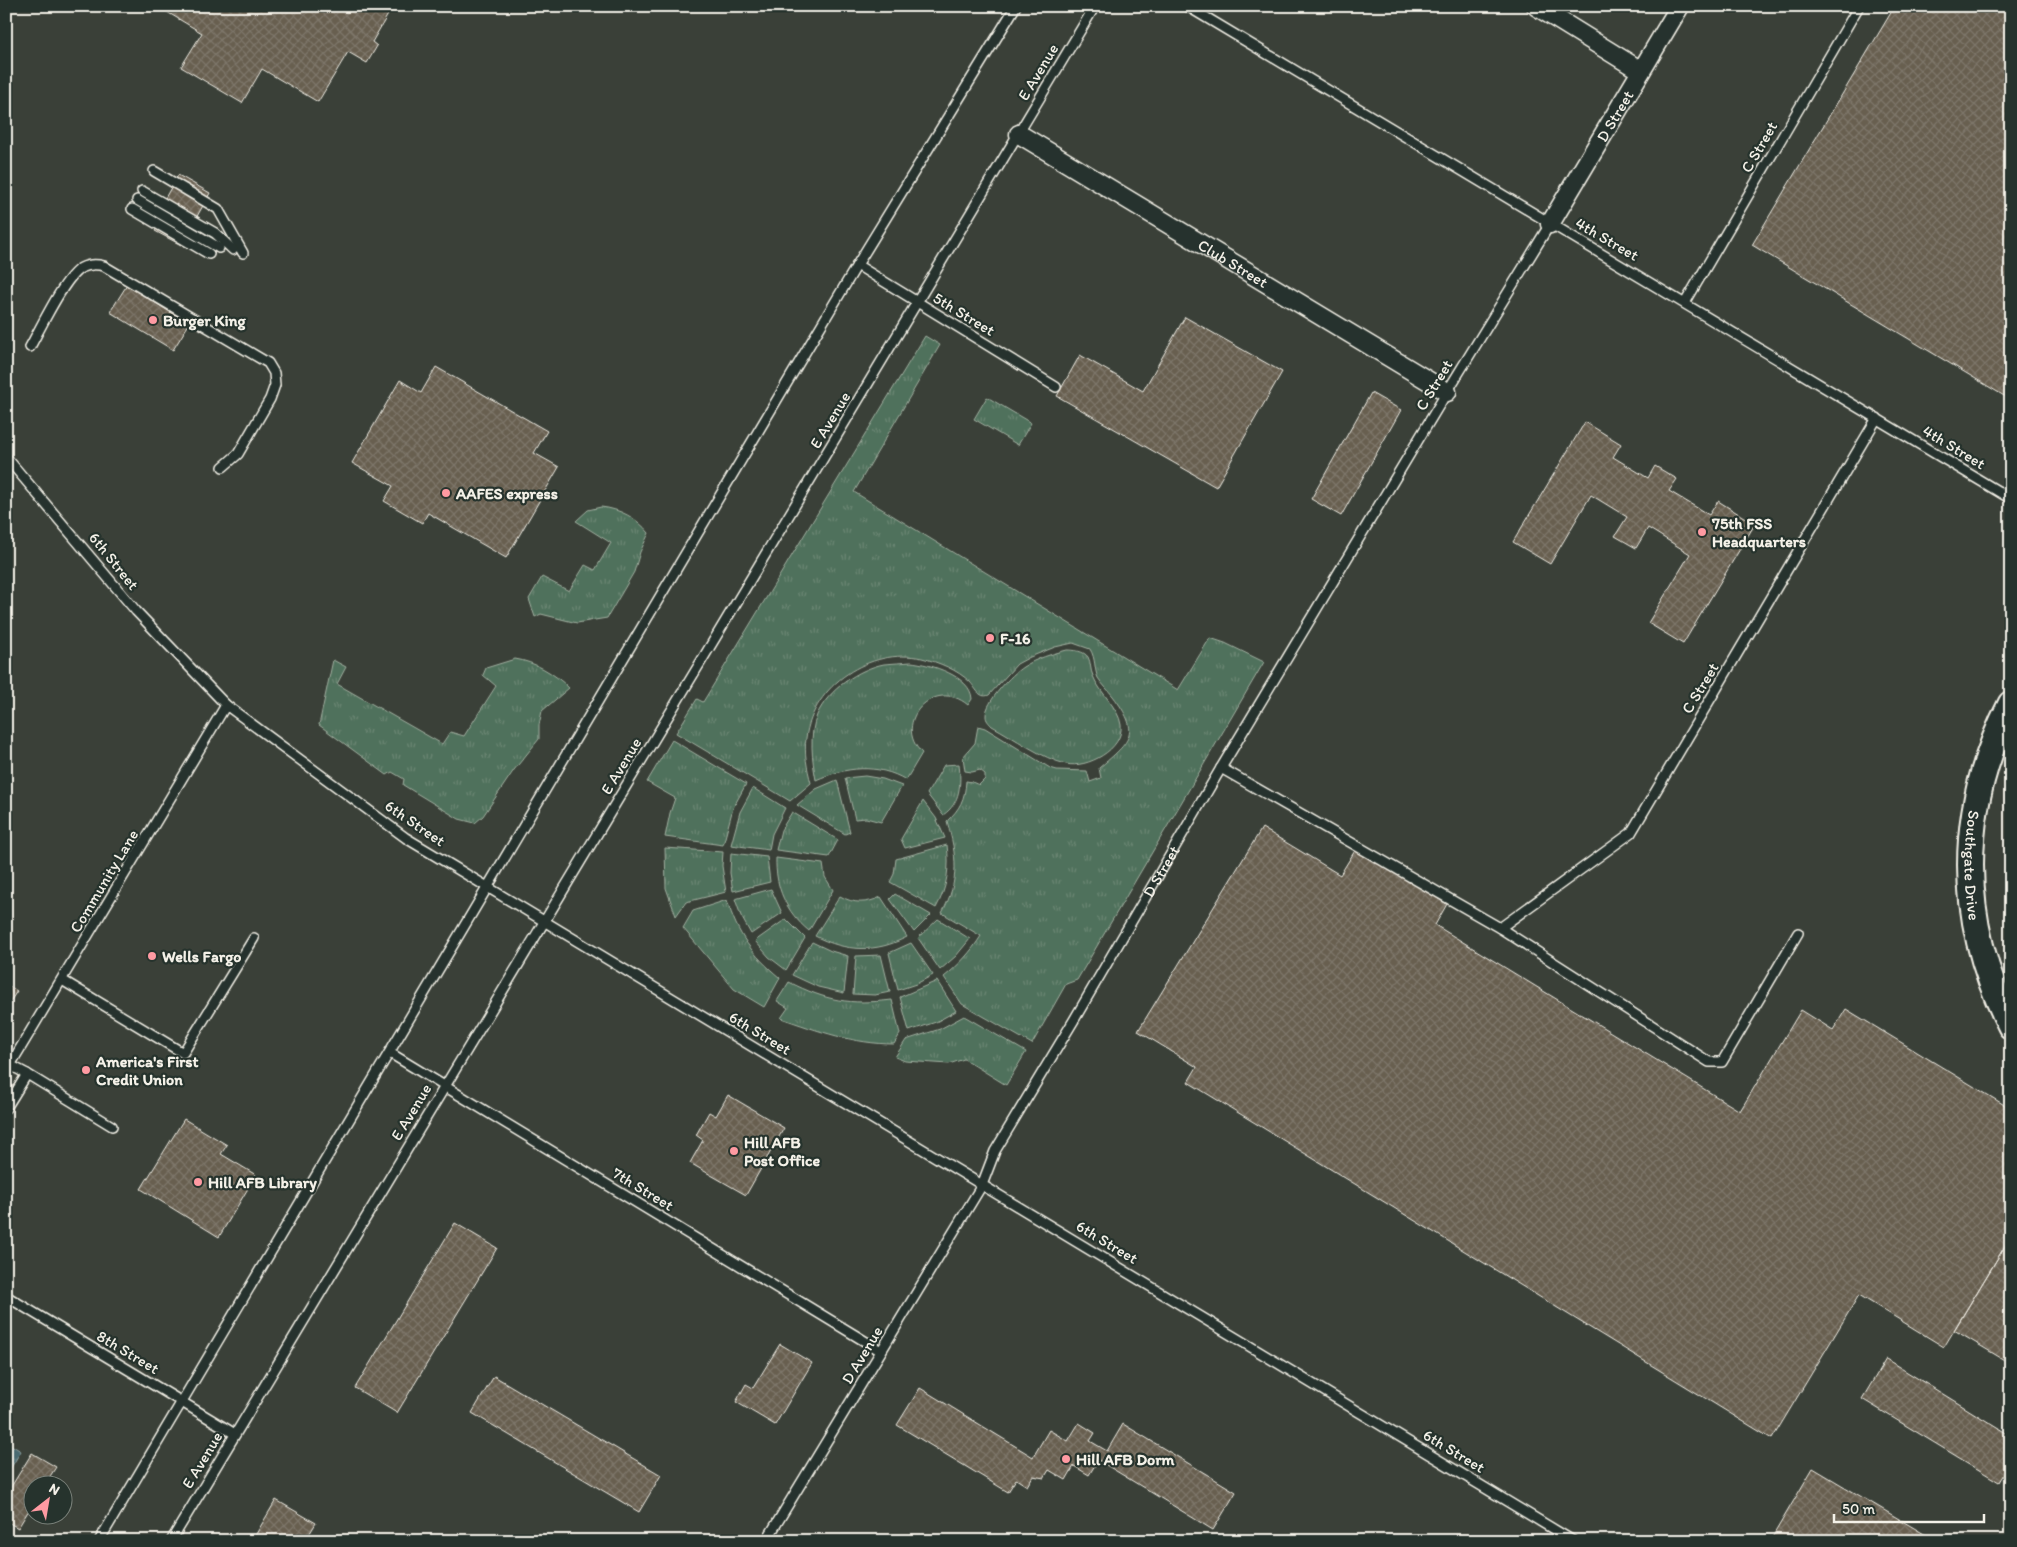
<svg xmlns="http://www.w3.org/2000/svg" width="2017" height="1547" viewBox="0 0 2017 1547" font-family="Itim,sans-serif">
<defs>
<pattern id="grass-tufts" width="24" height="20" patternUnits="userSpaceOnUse" patternTransform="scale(1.25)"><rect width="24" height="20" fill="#50715c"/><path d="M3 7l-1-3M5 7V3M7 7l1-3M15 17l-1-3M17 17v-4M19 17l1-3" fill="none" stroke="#6a8673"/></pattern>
<pattern id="water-waves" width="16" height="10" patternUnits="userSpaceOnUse" patternTransform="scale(1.25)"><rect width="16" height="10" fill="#4a6a71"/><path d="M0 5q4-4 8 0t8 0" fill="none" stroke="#658085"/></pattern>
<pattern id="building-cross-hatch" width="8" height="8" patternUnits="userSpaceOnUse" patternTransform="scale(1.25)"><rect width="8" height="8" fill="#675e50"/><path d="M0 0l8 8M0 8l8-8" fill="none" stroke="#7d7669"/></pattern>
</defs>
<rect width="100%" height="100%" fill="#3a4038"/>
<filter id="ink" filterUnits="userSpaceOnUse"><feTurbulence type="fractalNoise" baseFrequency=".02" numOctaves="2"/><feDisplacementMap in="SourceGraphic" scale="10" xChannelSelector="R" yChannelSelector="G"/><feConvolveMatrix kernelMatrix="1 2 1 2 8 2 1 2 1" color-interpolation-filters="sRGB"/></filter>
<g filter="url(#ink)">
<path fill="url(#grass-tufts)" stroke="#a2b1a2" d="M 925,336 L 940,345 L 854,492 L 1178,690 L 1210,638 L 1225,643 L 1264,662 L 1077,980 L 1066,984 L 1032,1044 L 962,1004 L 944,977 C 959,965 971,952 981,936 L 942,913 C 960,880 957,856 947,821 C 960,809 965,799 966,781 L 972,782 L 979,785 L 985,779 L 985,774 L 980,770 L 972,772 L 965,771 L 963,757 L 975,743 L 978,726 L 985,728 L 1050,768 L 1057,770 L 1087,771 L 1090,782 L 1101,778 L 1099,768 C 1132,740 1141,733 1113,696 C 1108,690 1102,684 1098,678 C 1094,669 1096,659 1090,649 L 1073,643 L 1055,647 L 1030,657 L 1017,664 L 989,695 C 979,699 976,688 970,682 C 958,670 938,662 922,658 C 870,647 813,685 806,738 C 804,753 807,768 811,783 L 790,801 L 676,733 L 697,699 L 703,702 Z
M 987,397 L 1031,423 L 1018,445 L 974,419 Z
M 601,507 C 620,509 637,518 649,533 L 640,552 L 634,572 L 607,618 L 577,623 L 541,614 L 535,617 L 529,599 L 542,577 L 569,591 L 585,565 L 595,570 L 611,543 L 576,521 L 588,510 Z
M 1067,650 C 1074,650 1084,651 1088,657 C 1091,662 1090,670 1093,676 C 1099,692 1119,708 1121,725 C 1124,749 1087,769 1066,764 C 1043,759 1013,737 992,726 C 989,723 986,720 986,716 C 985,702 1012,674 1023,667 C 1037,658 1052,654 1067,650 Z
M 515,659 C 535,662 554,673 569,688 L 542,711 L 539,725 L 539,739 L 514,770 L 483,816 L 475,823 L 459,819 L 403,785 L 404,779 L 392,772 L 387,775 L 319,725 L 333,660 L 346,667 L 337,684 L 442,744 L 450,732 L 464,736 L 496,686 L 483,675 L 486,668 Z
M 911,662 C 930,664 971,676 972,699 L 968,705 C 934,676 891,723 922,753 L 906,780 C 878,763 845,767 816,780 C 812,759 809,735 817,715 C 828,690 858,669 884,664 C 893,663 902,663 911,662 Z
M 672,740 L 746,784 L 733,808 L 723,845 L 665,837 L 670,813 L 675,798 L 647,782 Z
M 959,764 C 961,783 961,803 943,815 L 927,794 L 944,765 Z
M 865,776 L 883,779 L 902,786 L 881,822 L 866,818 L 855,819 L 845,778 Z
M 837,780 L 850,832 L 845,834 L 797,805 L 816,789 Z
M 753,788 L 785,808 L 772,834 L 769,850 L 731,845 L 740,812 Z
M 923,801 L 936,818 L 945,838 L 905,848 L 901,839 Z
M 792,812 L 838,840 L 829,857 L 776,850 L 781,830 Z
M 947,845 C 950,868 947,888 936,908 L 890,882 L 894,874 L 896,859 Z
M 665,848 L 723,852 L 722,866 L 726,892 L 686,902 L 676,916 L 666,888 Z
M 731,853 L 767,857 L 770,882 L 733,891 L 730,873 Z
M 776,858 L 823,864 L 825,877 L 833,890 L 809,931 C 786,912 775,887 776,858 Z
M 771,889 L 782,913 L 751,934 L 741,916 L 735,899 Z
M 895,894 L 931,915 L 914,932 L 890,899 Z
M 840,896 C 854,904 866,904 881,897 L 907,937 C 876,953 846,952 815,936 Z
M 727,900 C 738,936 752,954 780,978 L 764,1007 L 734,989 L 683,928 L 693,911 Z
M 786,919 L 805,938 L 786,970 L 769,957 L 755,941 Z
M 938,919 L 970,939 L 956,956 L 940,970 L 918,938 Z
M 812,942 L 831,951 L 848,956 L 844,993 L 818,987 L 792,975 Z
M 911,943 L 933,975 L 916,984 L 898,990 L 889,953 Z
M 881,955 L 890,992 L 875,995 L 853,994 L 856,956 Z
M 937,981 L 956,1011 L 936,1022 L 909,1031 L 900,997 Z
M 789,982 C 827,1001 849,1005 892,1000 L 900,1034 L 894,1044 C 854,1044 818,1031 781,1018 L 788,1008 L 777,1001 Z
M 964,1016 L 1026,1052 L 1006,1085 L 964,1059 L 949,1064 L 905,1061 L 895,1057 L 906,1040 L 940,1029 Z"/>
<path fill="url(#water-waves)" stroke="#8ea0a1" d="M 6,1442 L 21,1451 L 6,1476 Z"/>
<path fill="url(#building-cross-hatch)" stroke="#f4f1e8" d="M 157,6 L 393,6 L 372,42 L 377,46 L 367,63 L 348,52 L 318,102 L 262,69 L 242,103 L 181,67 L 202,33 Z
M 1895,6 L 2011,6 L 2011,400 L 1752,245 Z
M 178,175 L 210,193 L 181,245 L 155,231 L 171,203 L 164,200 Z
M 127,285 L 189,324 L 173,350 L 110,312 Z
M 1185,317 L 1282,372 L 1216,487 L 1057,396 L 1080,355 L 1143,391 Z
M 436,367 L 547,431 L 534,453 L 559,467 L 506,558 L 428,513 L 422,523 L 384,501 L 393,486 L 352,463 L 400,380 L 421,393 Z
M 1371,393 L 1401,410 L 1341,516 L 1311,499 Z
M 1585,422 L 1621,444 L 1613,457 L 1648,478 L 1655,466 L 1677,479 L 1669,491 L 1709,515 L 1718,501 L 1755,524 L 1683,644 L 1648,623 L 1690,554 L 1648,528 L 1636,548 L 1615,536 L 1627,517 L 1591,495 L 1550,564 L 1513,542 Z
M 1262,828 L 1340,875 L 1356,849 L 1447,904 L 1435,925 L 1740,1111 L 1801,1010 L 1833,1030 L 1846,1009 L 2011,1109 L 2011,1236 L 1944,1347 L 1859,1295 L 1772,1439 L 1188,1082 L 1197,1067 L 1138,1031 Z
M 6,984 L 17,991 L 6,1008 Z
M 728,1095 L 784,1128 L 746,1195 L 690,1163 L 703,1140 L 696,1135 L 709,1112 L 716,1116 Z
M 184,1119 L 227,1145 L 221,1154 L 256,1175 L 219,1237 L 141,1189 Z
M 455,1223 L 497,1248 L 397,1413 L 355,1388 Z
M 2011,1236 L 2011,1364 L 1954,1330 Z
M 780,1344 L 812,1363 L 775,1425 L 736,1402 L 746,1384 L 753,1388 Z
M 1886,1359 L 2011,1436 L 2011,1462 L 1999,1482 L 1862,1399 Z
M 494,1376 L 661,1475 L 639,1512 L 472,1413 Z
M 920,1388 L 1033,1457 L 1049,1430 L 1068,1441 L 1079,1423 L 1095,1433 L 1090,1441 L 1107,1451 L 1123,1424 L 1236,1492 L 1213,1530 L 1098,1460 L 1089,1475 L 1074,1466 L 1066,1480 L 1049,1470 L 1044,1478 L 1033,1476 L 1027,1486 L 1016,1479 L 1008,1492 L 897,1425 Z
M 32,1453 L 56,1467 L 45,1484 L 32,1484 L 32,1505 L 18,1528 L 6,1521 L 6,1495 Z
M 1813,1468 L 1936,1541 L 1770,1541 Z
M 276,1500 L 316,1523 L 305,1541 L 252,1541 Z"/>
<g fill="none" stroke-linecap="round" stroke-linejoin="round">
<defs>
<g id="service">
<path d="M 1187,6 L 2011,499"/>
<path d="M 154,171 L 218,209 L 243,253"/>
<path d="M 142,191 L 215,233 L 233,250"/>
<path d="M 137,200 L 219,248"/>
<path d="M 132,209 L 209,254"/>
<path d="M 857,265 L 1056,387"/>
<path d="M 1685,303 L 1859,6"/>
<path d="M 30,347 C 40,329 65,276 81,268 C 89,264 96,264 104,266 L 268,363 L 274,373 L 275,385 L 270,399 L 238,454 L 223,467"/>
<path d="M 6,457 L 136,611 L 226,705 L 406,838 L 1573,1541"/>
<path d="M 1221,768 L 1500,928 L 1709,1062 L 1722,1062 L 1798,933"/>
<path d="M 1500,928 L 1631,833 L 1877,418"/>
<path d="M 62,980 L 183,1053 L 254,938"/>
<path d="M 390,1053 L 881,1351"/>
<path d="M 10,1065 L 27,1074"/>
<path d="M 6,1072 L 226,705"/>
<path d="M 6,1108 L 27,1074 L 112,1126"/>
<path d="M 6,1296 L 235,1434"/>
<path d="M 99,1541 L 857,265 L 1016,6"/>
<path d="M 171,1541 C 479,1030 788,518 1095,6"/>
<path id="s1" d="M 766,1541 L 982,1185 L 995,1151 L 1074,1020 L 1221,768 L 1447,392 L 1550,224"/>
</g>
<g id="minor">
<path d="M 1536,6 L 1641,71"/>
<path id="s2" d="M 1019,134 L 1447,392"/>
<path id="s3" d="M 1550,224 L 1680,6"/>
</g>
<g id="secondary">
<path id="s4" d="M 2011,704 C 1957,809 1957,921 2011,1026"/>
</g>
</defs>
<use href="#service" stroke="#f4f1e8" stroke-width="12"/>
<use href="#minor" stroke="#f4f1e8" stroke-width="21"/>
<use href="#secondary" stroke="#f4f1e8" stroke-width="29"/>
<use href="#service" stroke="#26332d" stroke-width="9"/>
<use href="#minor" stroke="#26332d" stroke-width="18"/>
<use href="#secondary" stroke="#26332d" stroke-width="25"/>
</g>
</g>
<g fill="#ff9aa2" stroke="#26332d" stroke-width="2">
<circle cx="153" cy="320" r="5"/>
<circle cx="446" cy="493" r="5"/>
<circle cx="1702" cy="532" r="5"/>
<circle cx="990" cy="638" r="5"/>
<circle cx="152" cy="956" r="5"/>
<circle cx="86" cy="1070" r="5"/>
<circle cx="734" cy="1151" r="5"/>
<circle cx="198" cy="1182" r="5"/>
<circle cx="1066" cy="1459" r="5"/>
</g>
<g text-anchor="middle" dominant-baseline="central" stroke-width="4.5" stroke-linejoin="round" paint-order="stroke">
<g font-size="16" fill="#f4f1e8" stroke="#26332d">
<text transform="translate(1038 72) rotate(-59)">E Avenue</text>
<text stroke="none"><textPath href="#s3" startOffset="126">D Street</textPath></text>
<text transform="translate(1759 147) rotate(-60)">C Street</text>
<text transform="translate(1607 239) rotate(30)">4th Street</text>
<text stroke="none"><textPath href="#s2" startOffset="250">Club Street</textPath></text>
<text transform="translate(964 314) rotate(31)">5th Street</text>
<text transform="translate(1434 385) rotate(-59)">C Street</text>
<text transform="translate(830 420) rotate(-59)">E Avenue</text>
<text transform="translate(1954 447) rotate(31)">4th Street</text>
<text transform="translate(114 561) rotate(51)">6th Street</text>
<text transform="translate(1700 688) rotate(-59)">C Street</text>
<text transform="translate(621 766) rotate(-59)">E Avenue</text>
<text transform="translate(415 823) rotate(34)">6th Street</text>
<text stroke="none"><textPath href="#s4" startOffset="168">Southgate Drive</textPath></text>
<text stroke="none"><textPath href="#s1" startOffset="778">D Street</textPath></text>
<text transform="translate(104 881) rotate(-59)">Community Lane</text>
<text transform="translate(760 1033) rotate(31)">6th Street</text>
<text transform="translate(411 1112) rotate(-59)">E Avenue</text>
<text transform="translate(643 1189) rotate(31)">7th Street</text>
<text transform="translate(1107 1242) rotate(31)">6th Street</text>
<text transform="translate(128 1352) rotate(31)">8th Street</text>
<text transform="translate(862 1355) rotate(-59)">D Avenue</text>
<text transform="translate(1454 1451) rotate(31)">6th Street</text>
<text transform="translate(202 1460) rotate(-59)">E Avenue</text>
</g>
<g font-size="16" font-weight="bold" fill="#f4f1e8" stroke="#26332d" text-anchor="start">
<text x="163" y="320">Burger King</text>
<text x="456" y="493">AAFES express</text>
<text x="1712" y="523">75th FSS<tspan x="1712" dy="18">Headquarters</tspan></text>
<text x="1000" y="638">F-16</text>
<text x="162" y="956">Wells Fargo</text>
<text x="96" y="1061">America's First<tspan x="96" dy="18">Credit Union</tspan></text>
<text x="744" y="1142">Hill AFB<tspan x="744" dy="18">Post Office</tspan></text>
<text x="208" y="1182">Hill AFB Library</text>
<text x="1076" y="1459">Hill AFB Dorm</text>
</g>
</g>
<rect width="2017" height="1547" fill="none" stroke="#26332d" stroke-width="25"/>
<rect x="12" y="12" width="1992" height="1522" fill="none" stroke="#f4f1e8" stroke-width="2" filter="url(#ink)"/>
<g transform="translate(48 1500) rotate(31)"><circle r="24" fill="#26332d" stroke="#787f78"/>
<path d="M0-4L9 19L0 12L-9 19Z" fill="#ff9aa2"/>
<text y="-8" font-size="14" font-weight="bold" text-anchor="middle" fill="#f4f1e8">N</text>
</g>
<path d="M1834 1514v8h150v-8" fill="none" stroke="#f4f1e8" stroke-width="2.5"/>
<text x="1842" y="1514" font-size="15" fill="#f4f1e8" stroke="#26332d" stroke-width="4" paint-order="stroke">50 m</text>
</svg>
